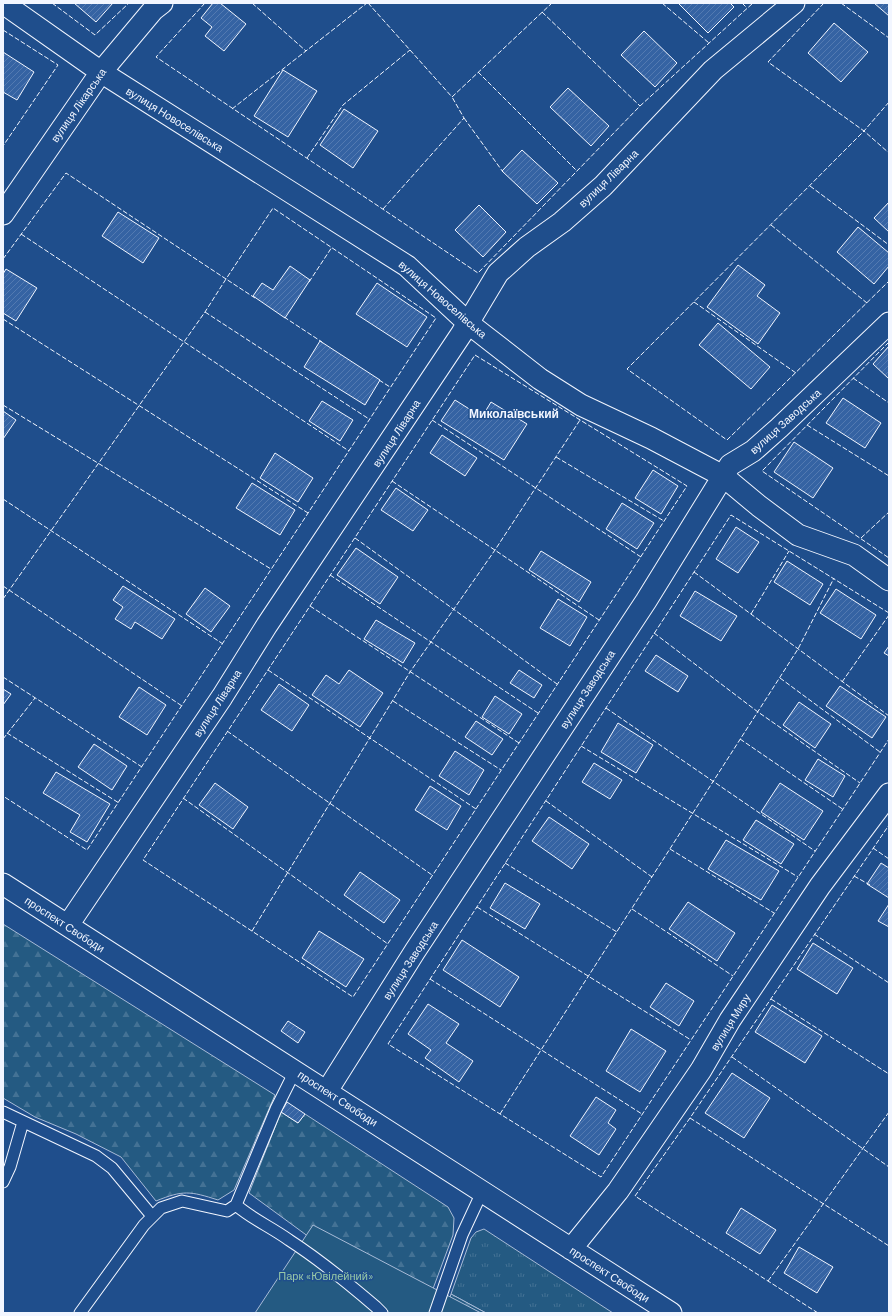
<svg xmlns="http://www.w3.org/2000/svg" width="892" height="1316" viewBox="0 0 892 1316" font-family="Barlow,sans-serif">
<defs>
<pattern id="grass-tufts" width="24" height="20" patternUnits="userSpaceOnUse"><rect width="24" height="20" fill="#245a82"/><path d="M3 7l-1-3M5 7V3M7 7l1-3M15 17l-1-3M17 17v-4M19 17l1-3" fill="none" stroke="#447295"/></pattern>
<pattern id="forest-firs" width="22" height="20" patternUnits="userSpaceOnUse"><rect width="22" height="20" fill="#245a82"/><path d="M5 1l3.5 6h-7zM16 11l3.5 6h-7z" fill="#447295"/></pattern>
<pattern id="building-hatch" width="6" height="6" patternUnits="userSpaceOnUse"><rect width="6" height="6" fill="#3563a3"/><path d="M-1 1l2-2M0 6l6-6M5 7l2-2" fill="none" stroke="#537ab1"/></pattern>
</defs>
<rect width="100%" height="100%" fill="#1f4e8c"/>
<path fill="url(#grass-tufts)" stroke="#a8bbd7" d="M 484,1229 L 613,1313 L 486,1313 L 451,1294 L 471,1238 L 476,1232 Z"/>
<path fill="url(#forest-firs)" stroke="#a8bbd7" d="M 3,924 L 275,1095 L 234,1190 L 218,1200 C 190,1191 183,1190 156,1201 L 121,1157 L 76,1134 L 35,1117 L 3,1098 Z
M 281,1112 L 298,1123 L 305,1114 L 448,1207 L 454,1218 L 453,1235 L 424,1313 L 380,1289 L 249,1193 Z
M 451,1294 L 486,1313 L 445,1313 Z"/>
<path fill="#245a82" stroke="#a8bbd7" d="M 313,1225 L 481,1313 L 255,1313 Z"/>
<path fill="url(#building-hatch)" stroke="#f2f6ff" d="M 74,3 L 113,3 L 96,22 Z
M 213,3 L 220,3 L 246,24 L 224,51 L 205,36 L 212,27 L 201,18 Z
M 678,3 L 730,3 L 734,7 L 708,33 Z
M 874,3 L 889,3 L 889,16 Z
M 834,23 L 868,52 L 841,82 L 808,53 Z
M 644,31 L 677,63 L 655,87 L 621,55 Z
M 3,52 L 34,72 L 17,100 L 3,92 Z
M 283,70 L 317,91 L 288,137 L 254,116 Z
M 568,88 L 609,126 L 591,146 L 550,107 Z
M 344,109 L 378,131 L 353,168 L 320,145 Z
M 522,150 L 558,183 L 537,204 L 502,171 Z
M 889,202 L 889,232 L 874,218 Z
M 479,205 L 506,232 L 483,257 L 455,230 Z
M 118,212 L 159,238 L 143,263 L 102,236 Z
M 858,227 L 889,253 L 889,266 L 874,284 L 837,252 Z
M 738,265 L 765,285 L 757,296 L 780,313 L 758,344 L 707,307 Z
M 290,266 L 310,280 L 285,318 L 253,296 L 262,283 L 273,290 Z
M 6,269 L 37,288 L 16,321 L 3,313 L 3,274 Z
M 377,283 L 427,317 L 407,347 L 356,314 Z
M 718,323 L 770,367 L 751,389 L 699,345 Z
M 320,341 L 380,380 L 365,405 L 304,367 Z
M 889,346 L 889,379 L 873,364 Z
M 843,398 L 881,423 L 865,448 L 826,423 Z
M 455,400 L 482,417 L 491,402 L 527,424 L 504,460 L 441,421 Z
M 322,401 L 353,420 L 340,441 L 309,421 Z
M 3,411 L 16,420 L 3,439 Z
M 442,435 L 477,458 L 465,476 L 430,453 Z
M 794,442 L 833,468 L 813,498 L 774,472 Z
M 275,453 L 313,478 L 298,502 L 260,478 Z
M 653,470 L 678,486 L 661,514 L 635,498 Z
M 252,483 L 295,510 L 280,535 L 236,508 Z
M 396,488 L 428,510 L 413,531 L 381,510 Z
M 622,503 L 654,523 L 637,549 L 606,529 Z
M 736,527 L 759,542 L 738,573 L 716,559 Z
M 356,548 L 398,577 L 380,604 L 337,575 Z
M 541,551 L 591,582 L 579,602 L 529,570 Z
M 787,561 L 823,584 L 810,605 L 774,582 Z
M 123,586 L 175,619 L 162,639 L 135,622 L 131,629 L 115,619 L 123,607 L 113,600 Z
M 205,588 L 230,606 L 211,632 L 186,614 Z
M 836,589 L 876,615 L 861,639 L 820,613 Z
M 695,591 L 737,616 L 721,641 L 680,616 Z
M 558,599 L 587,617 L 570,646 L 540,628 Z
M 376,620 L 415,643 L 403,663 L 364,639 Z
M 889,646 L 889,656 L 884,653 Z
M 656,655 L 688,676 L 678,692 L 645,671 Z
M 349,670 L 383,693 L 360,727 L 312,695 L 326,675 L 339,684 Z
M 519,670 L 542,685 L 534,698 L 510,683 Z
M 279,684 L 309,705 L 292,731 L 261,710 Z
M 840,686 L 886,717 L 872,738 L 826,706 Z
M 139,687 L 166,705 L 147,735 L 119,717 Z
M 3,689 L 11,694 L 3,705 Z
M 495,696 L 522,714 L 509,734 L 482,717 Z
M 799,702 L 831,724 L 815,748 L 783,725 Z
M 476,721 L 503,739 L 492,755 L 465,737 Z
M 618,723 L 653,745 L 636,773 L 601,752 Z
M 94,744 L 127,766 L 112,790 L 78,767 Z
M 455,751 L 484,770 L 469,795 L 439,776 Z
M 818,759 L 845,776 L 833,797 L 805,780 Z
M 594,763 L 622,780 L 610,799 L 582,782 Z
M 56,772 L 110,804 L 87,842 L 70,832 L 80,815 L 43,793 Z
M 215,783 L 248,807 L 233,829 L 199,805 Z
M 780,783 L 823,811 L 804,840 L 761,812 Z
M 430,786 L 461,806 L 447,830 L 415,810 Z
M 549,817 L 589,844 L 572,869 L 532,841 Z
M 756,820 L 794,844 L 781,864 L 743,840 Z
M 726,840 L 779,871 L 761,900 L 708,869 Z
M 881,863 L 889,868 L 889,898 L 867,884 Z
M 360,872 L 400,900 L 384,923 L 344,895 Z
M 505,883 L 540,904 L 525,929 L 490,908 Z
M 688,902 L 735,933 L 717,961 L 669,929 Z
M 889,904 L 889,927 L 878,921 Z
M 319,931 L 364,959 L 346,987 L 302,958 Z
M 462,940 L 519,977 L 500,1007 L 443,970 Z
M 813,943 L 853,968 L 837,994 L 797,969 Z
M 666,983 L 694,1001 L 679,1026 L 650,1007 Z
M 428,1004 L 459,1024 L 446,1043 L 473,1061 L 459,1082 L 425,1058 L 431,1050 L 408,1034 Z
M 772,1005 L 822,1036 L 805,1063 L 755,1032 Z
M 288,1021 L 305,1032 L 298,1043 L 281,1031 Z
M 631,1029 L 666,1051 L 640,1092 L 606,1071 Z
M 732,1073 L 770,1098 L 744,1138 L 705,1113 Z
M 596,1097 L 616,1110 L 608,1123 L 616,1129 L 599,1155 L 570,1136 Z
M 287,1102 L 305,1114 L 298,1123 L 281,1112 Z
M 741,1208 L 776,1230 L 760,1254 L 726,1233 Z
M 799,1247 L 833,1267 L 817,1293 L 784,1273 Z"/>
<g fill="none" stroke-linecap="round" stroke-linejoin="round">
<defs>
<path id="service" d="M 3,1112 L 96,1156 L 112,1168 L 152,1216
M 3,1182 L 10,1167 L 23,1122
M 236,1205 C 252,1219 271,1227 289,1240 C 320,1260 348,1283 376,1307 L 382,1313
M 80,1313 L 144,1225 L 161,1208 L 182,1201 L 227,1211 L 236,1205 L 276,1109 L 295,1071
M 435,1313 L 462,1235 L 482,1192"/>
<path id="minor" d="M 3,3 L 101,72 L 407,266 L 468,323 L 540,379 L 581,405 L 651,438 L 723,476 L 759,506 L 798,535 L 854,555 L 889,580
M 3,214 L 101,72 L 153,10 L 162,3
M 3,884 L 671,1313
M 68,925 L 222,697 L 267,625 L 462,333 L 498,273 L 527,247 L 562,222 L 603,186 L 713,70 L 794,3
M 327,1091 L 415,951 L 646,601 L 730,465 L 753,451 L 779,428 L 889,323
M 571,1249 L 618,1191 L 701,1070 L 730,1020 L 820,886 L 889,794"/>
</defs>
<use href="#service" stroke="#f2f6ff" stroke-width="13"/>
<use href="#minor" stroke="#f2f6ff" stroke-width="23"/>
<use href="#service" stroke="#1f4e8c" stroke-width="11"/>
<use href="#minor" stroke="#1f4e8c" stroke-width="21"/>
<path stroke="#f2f6ff" stroke-width="1" stroke-dasharray="5 2" stroke-linecap="butt" d="M 52,3 L 95,35 L 129,3
M 205,3 L 156,57 L 478,273 L 640,106 L 753,3
M 252,3 L 306,51
M 368,3 L 452,97 L 552,3
M 662,3 L 709,43
M 742,3 L 747,8
M 824,3 L 768,62 L 864,131 L 627,369 L 727,440 L 889,281
M 841,3 L 889,38
M 542,12 L 640,106
M 3,30 L 58,65 L 3,146
M 478,72 L 577,171
M 889,102 L 864,131 L 889,153
M 232,109 L 367,3
M 464,118 L 503,172
M 307,158 L 343,105 L 410,50
M 810,186 L 889,245
M 383,209 L 464,118 L 452,97
M 771,225 L 867,303
M 21,234 L 349,451
M 3,259 L 66,173 L 226,279 L 273,208 L 436,318 L 87,850 L 3,796
M 309,282 L 332,247
M 694,302 L 796,373
M 205,312 L 369,419
M 284,317 L 322,342
M 3,319 L 308,513
M 889,342 L 762,471 L 889,558
M 475,355 L 687,486 L 353,997 L 143,860 Z
M 853,378 L 889,403
M 379,380 L 390,387
M 3,405 L 271,569
M 432,420 L 641,557
M 807,425 L 889,476
M 556,457 L 664,521
M 392,481 L 599,620
M 3,499 L 223,644
M 355,538 L 557,684
M 861,538 L 889,512
M 694,572 L 889,716
M 330,575 L 538,713
M 3,586 L 182,706
M 3,599 L 205,312 L 226,279 L 255,298
M 310,606 L 519,743
M 889,613 L 731,515 L 388,1044 L 601,1177 L 889,739
M 751,614 L 789,551
M 654,633 L 758,712 L 860,783
M 268,670 L 476,809
M 3,677 L 142,767
M 780,678 L 880,752
M 842,682 L 889,615
M 393,701 L 501,770
M 606,708 L 815,851
M 227,731 L 432,875
M 7,733 L 119,803
M 3,739 L 35,698
M 740,739 L 844,810
M 581,746 L 798,877
M 183,798 L 388,944
M 546,801 L 652,877
M 873,848 L 889,859
M 670,849 L 774,913
M 505,863 L 617,932
M 854,876 L 870,885
M 477,907 L 691,1040
M 632,909 L 733,976
M 252,931 L 410,672 L 495,550 L 580,420
M 814,934 L 889,983
M 430,979 L 642,1114
M 771,999 L 889,1074
M 732,1057 L 889,1167
M 500,1114 L 798,649 L 834,578
M 690,1118 L 889,1246
M 768,1281 L 889,1112
M 818,1313 L 635,1196 L 690,1118 L 889,825"/>
</g>
<g text-anchor="middle" dominant-baseline="central" stroke-width="3" stroke-linejoin="round" paint-order="stroke">
<g font-size="11" fill="#f2f6ff" stroke="#1f4e8c">
<text transform="translate(78 105) rotate(-55)">вулиця Лікарська</text>
<text transform="translate(175 119) rotate(32)">вулиця Новоселівська</text>
<text transform="translate(608 178) rotate(-44)">вулиця Ліварна</text>
<text transform="translate(443 299) rotate(41)">вулиця Новоселівська</text>
<text transform="translate(785 421) rotate(-42)">вулиця Заводська</text>
<text transform="translate(396 433) rotate(-57)">вулиця Ліварна</text>
<text transform="translate(587 689) rotate(-57)">вулиця Заводська</text>
<text transform="translate(217 703) rotate(-57)">вулиця Ліварна</text>
<text transform="translate(65 924) rotate(33)">проспект Свободи</text>
<text transform="translate(410 960) rotate(-57)">вулиця Заводська</text>
<text transform="translate(730 1022) rotate(-58)">вулиця Миру</text>
<text transform="translate(338 1098) rotate(33)">проспект Свободи</text>
<text transform="translate(610 1274) rotate(33)">проспект Свободи</text>
</g>
<g font-size="11" fill="#97c8a6" stroke="#1f4e8c">
<text x="326" y="1275">Парк «Ювілейний»</text>
</g>
<g font-size="12" font-weight="bold" fill="#f2f6ff" stroke="#1f4e8c">
<text x="514" y="413">Миколаївський</text>
</g>
</g>
<rect width="892" height="1316" fill="none" stroke="#f2f6ff" stroke-width="8"/>
</svg>
